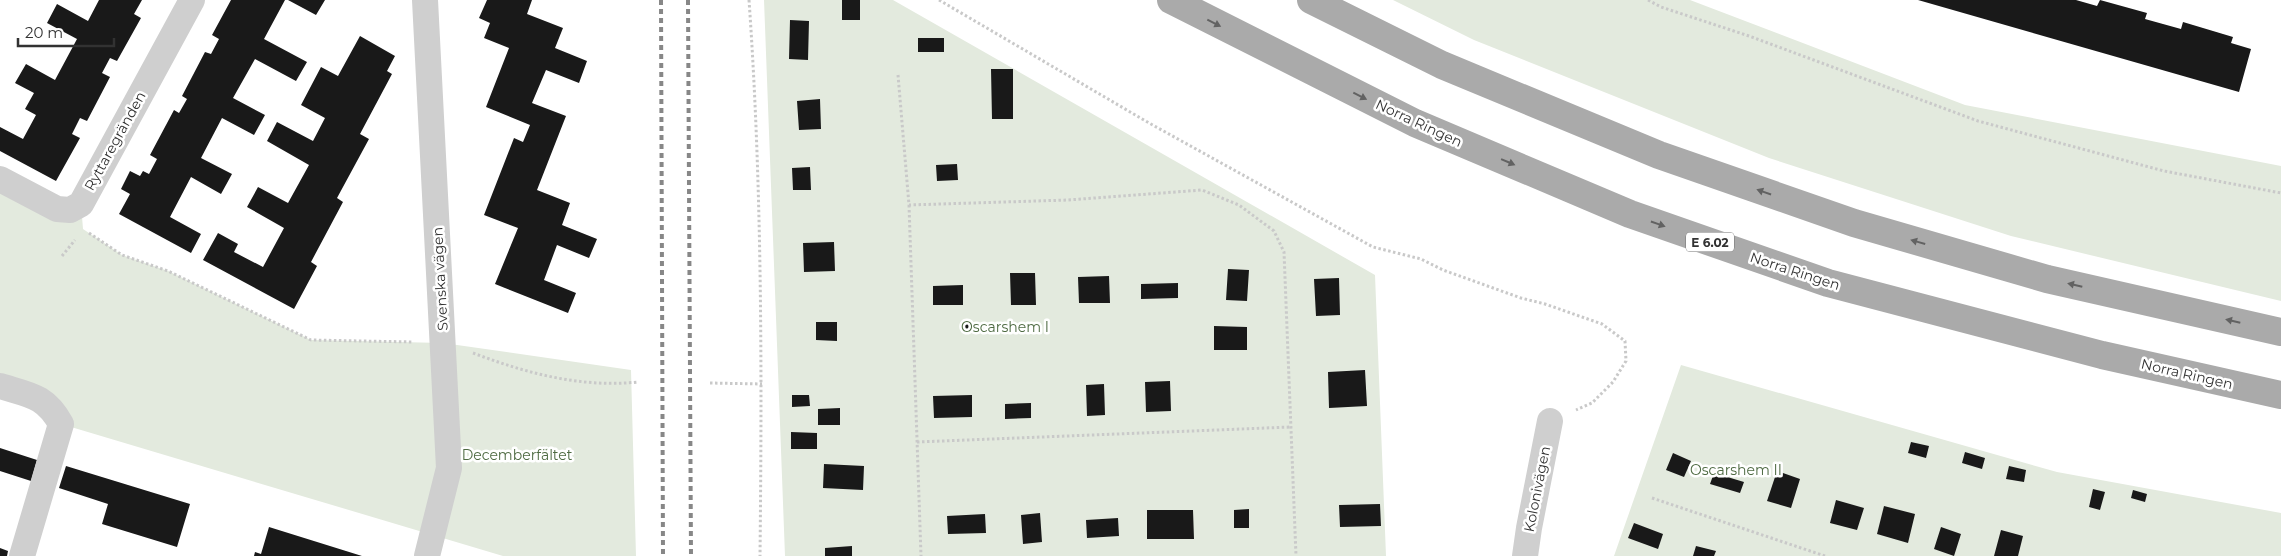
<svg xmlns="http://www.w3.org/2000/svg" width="2281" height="556" viewBox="0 0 2281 556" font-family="Montserrat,sans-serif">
<rect width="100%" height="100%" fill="#fff"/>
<path fill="#e3eade" d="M 764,0 L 893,0 L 1375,275 L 1386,556 L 785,556 Z
M 1393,0 L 1690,0 L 1965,105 L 2281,166 L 2281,301 L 2011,236 L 1769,158 L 1474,40 Z
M 0,179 L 81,204 L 83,229 L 122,255 L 168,271 L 311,340 L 443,343 L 631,370 L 636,556 L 503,556 L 61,424 L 0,386 Z
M 1681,365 L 2057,472 L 2281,513 L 2281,556 L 1614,556 Z"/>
<path fill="#191919" d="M 99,0 L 142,0 L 134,14 L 141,18 L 117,61 L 110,58 L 102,73 L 110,77 L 87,121 L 80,118 L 72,134 L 80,138 L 56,181 L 0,151 L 0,127 L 23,139 L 36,115 L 25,109 L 34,93 L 15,83 L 26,64 L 55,80 L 77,39 L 47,23 L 57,4 L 88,21 Z
M 231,0 L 285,0 L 264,39 L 307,62 L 296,81 L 255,59 L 233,98 L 265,115 L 254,135 L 222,118 L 201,158 L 232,174 L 221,194 L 191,177 L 170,217 L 201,234 L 191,253 L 119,214 L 130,194 L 121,189 L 130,171 L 140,176 L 143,171 L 149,174 L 157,159 L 150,155 L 174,110 L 179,113 L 187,99 L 182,96 L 205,52 L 211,54 L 219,39 L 212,35 Z
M 288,0 L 325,0 L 316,15 Z
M 487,0 L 532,0 L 527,14 L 563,28 L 555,48 L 587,61 L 579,83 L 546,70 L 532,103 L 566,116 L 537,190 L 570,203 L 562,225 L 597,239 L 589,258 L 557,245 L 544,280 L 576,293 L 568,313 L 495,284 L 518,228 L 484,215 L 514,138 L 523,142 L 530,125 L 486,107 L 509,48 L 484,38 L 490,23 L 479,18 Z
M 842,0 L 860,0 L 860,20 L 842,20 Z
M 1918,0 L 2076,0 L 2097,6 L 2100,0 L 2147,13 L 2145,19 L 2181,29 L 2183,22 L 2233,37 L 2231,43 L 2251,49 L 2239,92 Z
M 790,20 L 809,21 L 808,60 L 789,59 Z
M 360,36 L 395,56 L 387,71 L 392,74 L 360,134 L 369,139 L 337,198 L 343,202 L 311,262 L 317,266 L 294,309 L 203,260 L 218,233 L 238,244 L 234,252 L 263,267 L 284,228 L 247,207 L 258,187 L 288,203 L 309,165 L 267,141 L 277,122 L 313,141 L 325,118 L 301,105 L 321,67 L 338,76 Z
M 918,38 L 944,38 L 944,52 L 918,52 Z
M 991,69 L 1013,69 L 1013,119 L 992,119 Z
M 820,99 L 821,129 L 799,130 L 797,101 Z
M 957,164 L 958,180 L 937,181 L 936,165 Z
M 810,167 L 811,190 L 793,190 L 792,168 Z
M 834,242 L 835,271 L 804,272 L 803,243 Z
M 1228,269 L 1249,270 L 1247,301 L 1226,300 Z
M 1010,273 L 1035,273 L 1036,305 L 1011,305 Z
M 1109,276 L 1110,303 L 1079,303 L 1078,277 Z
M 1339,278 L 1340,315 L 1316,316 L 1314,279 Z
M 1178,283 L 1178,298 L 1141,299 L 1141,284 Z
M 963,285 L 963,305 L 933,305 L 933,286 Z
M 816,322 L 837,322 L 837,341 L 816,340 Z
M 965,323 L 984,323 L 984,332 L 965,332 Z
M 1214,326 L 1247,327 L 1247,350 L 1214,350 Z
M 1365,370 L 1367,406 L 1329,408 L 1328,372 Z
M 1170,381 L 1171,411 L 1146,412 L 1145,382 Z
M 1104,384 L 1105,415 L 1087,416 L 1086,385 Z
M 792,395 L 809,395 L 810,406 L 792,407 Z
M 972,395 L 972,417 L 934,418 L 933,396 Z
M 1031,403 L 1031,418 L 1005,419 L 1005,404 Z
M 840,408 L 840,425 L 818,425 L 818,409 Z
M 791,432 L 817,433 L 817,449 L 791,449 Z
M 1911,442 L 1929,446 L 1926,458 L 1908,453 Z
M 0,448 L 37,460 L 31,481 L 0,471 Z
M 1965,452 L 1985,458 L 1982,469 L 1962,463 Z
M 1673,453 L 1691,461 L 1684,477 L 1666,470 Z
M 824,464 L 864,466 L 863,490 L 823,488 Z
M 66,466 L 190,504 L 177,547 L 102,524 L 108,504 L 59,488 Z
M 2009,466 L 2026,470 L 2024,482 L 2006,479 Z
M 1777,471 L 1800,479 L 1791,508 L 1767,501 Z
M 1714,473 L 1744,482 L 1740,493 L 1710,484 Z
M 2093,489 L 2105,492 L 2100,510 L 2089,507 Z
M 2133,490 L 2147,494 L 2145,502 L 2131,498 Z
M 1836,500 L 1864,508 L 1857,530 L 1830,523 Z
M 1380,504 L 1381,526 L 1340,527 L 1339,505 Z
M 1884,506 L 1915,514 L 1908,543 L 1877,534 Z
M 1249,509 L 1249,528 L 1234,528 L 1234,510 Z
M 1147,510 L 1193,510 L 1194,539 L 1147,539 Z
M 1040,513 L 1042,542 L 1023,544 L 1021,515 Z
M 985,514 L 986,533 L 948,534 L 947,516 Z
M 1118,518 L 1119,536 L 1087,538 L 1086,520 Z
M 1634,523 L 1663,534 L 1658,549 L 1628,538 Z
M 269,527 L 362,556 L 254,556 L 255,552 L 261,554 Z
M 1941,527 L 1961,534 L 1954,556 L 1934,549 Z
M 2001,530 L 2023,536 L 2018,556 L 1994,556 Z
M 852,546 L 852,556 L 825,556 L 825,548 Z
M 1696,546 L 1716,551 L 1714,556 L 1693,556 Z
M 0,548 L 8,551 L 7,556 L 0,556 Z"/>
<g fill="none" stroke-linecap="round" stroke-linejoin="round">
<path stroke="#c9c9c9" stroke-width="3" stroke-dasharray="2.5 2.5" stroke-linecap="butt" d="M 749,0 C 762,185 762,371 760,556
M 939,0 L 1149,123 L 1373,247 L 1421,259 L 1443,270 L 1521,298 L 1545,304 L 1602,324 L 1625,341 L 1626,361 L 1613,382 L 1592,403 L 1576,410
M 1648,0 L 1661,7 L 1749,36 L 1978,121 L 2164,171 L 2281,193
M 898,75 L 909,205 L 1068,200 L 1202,190 L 1239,205 L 1274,231 L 1284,252 L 1296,556
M 909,205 L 921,556
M 89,233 L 122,255 L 168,271 L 311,340 L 413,342
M 62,256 L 75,240
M 473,353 C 526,373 580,388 638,382
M 710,383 L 762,384
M 917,442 L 1291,427
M 1652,498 L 1825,556"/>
<path stroke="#cfcfcf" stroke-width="26" d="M 425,0 L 449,468 L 427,556
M 0,179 L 57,209 L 70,210 L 81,204 L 192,0
M 0,386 C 29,395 45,395 61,424 L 22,556
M 1525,556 L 1529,528 L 1550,421"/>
<path stroke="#aaa" stroke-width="28" d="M 1171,0 L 1415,123 L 1630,214 L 1828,283 L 2102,355 L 2281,395
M 1311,0 L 1442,65 L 1659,155 L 1854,223 L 2047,279 L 2281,332"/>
<path stroke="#878787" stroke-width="4" stroke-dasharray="5 4" stroke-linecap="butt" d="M 661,0 L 663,556
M 688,0 L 691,556"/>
</g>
<defs><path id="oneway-solid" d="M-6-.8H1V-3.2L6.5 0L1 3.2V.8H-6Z" transform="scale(1.25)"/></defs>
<g fill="#626262">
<use href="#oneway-solid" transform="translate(1214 23) rotate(27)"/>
<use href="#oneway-solid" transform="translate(1360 96) rotate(27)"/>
<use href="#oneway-solid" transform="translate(1508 162) rotate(23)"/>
<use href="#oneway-solid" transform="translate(1764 192) rotate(-161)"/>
<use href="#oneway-solid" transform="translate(1658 224) rotate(19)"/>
<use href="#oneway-solid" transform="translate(1918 242) rotate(-164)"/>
<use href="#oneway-solid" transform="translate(2075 285) rotate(-167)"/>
<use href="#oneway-solid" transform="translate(2233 321) rotate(-167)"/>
</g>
<g text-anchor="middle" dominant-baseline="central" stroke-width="5" stroke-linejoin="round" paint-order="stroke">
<rect fill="#fff" stroke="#707070" stroke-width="1" x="1686" y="232.5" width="48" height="19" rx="4"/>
<g font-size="12" font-weight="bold" fill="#323232">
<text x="1710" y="242">E 6.02</text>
</g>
<g font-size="14" fill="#323232" stroke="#fff">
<text transform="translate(1419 123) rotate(25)">Norra Ringen</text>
<text transform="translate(115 141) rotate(-61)">Ryttaregränden</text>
<text transform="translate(1795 271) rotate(18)">Norra Ringen</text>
<text transform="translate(440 279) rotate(-93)">Svenska vägen</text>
<text transform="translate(2187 374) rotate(13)">Norra Ringen</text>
<text transform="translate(1537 489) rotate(-79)">Kolonivägen</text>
</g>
<g font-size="14" fill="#4e6a42" stroke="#fff">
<text x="1005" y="327">Oscarshem I</text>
<text x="517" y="455">Decemberfältet</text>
<text x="1736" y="470">Oscarshem II</text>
</g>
</g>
<path d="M18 38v8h96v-8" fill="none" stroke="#323232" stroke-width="2.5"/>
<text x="25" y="38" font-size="15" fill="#323232" stroke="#ffffff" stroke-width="4" paint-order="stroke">20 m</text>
</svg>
